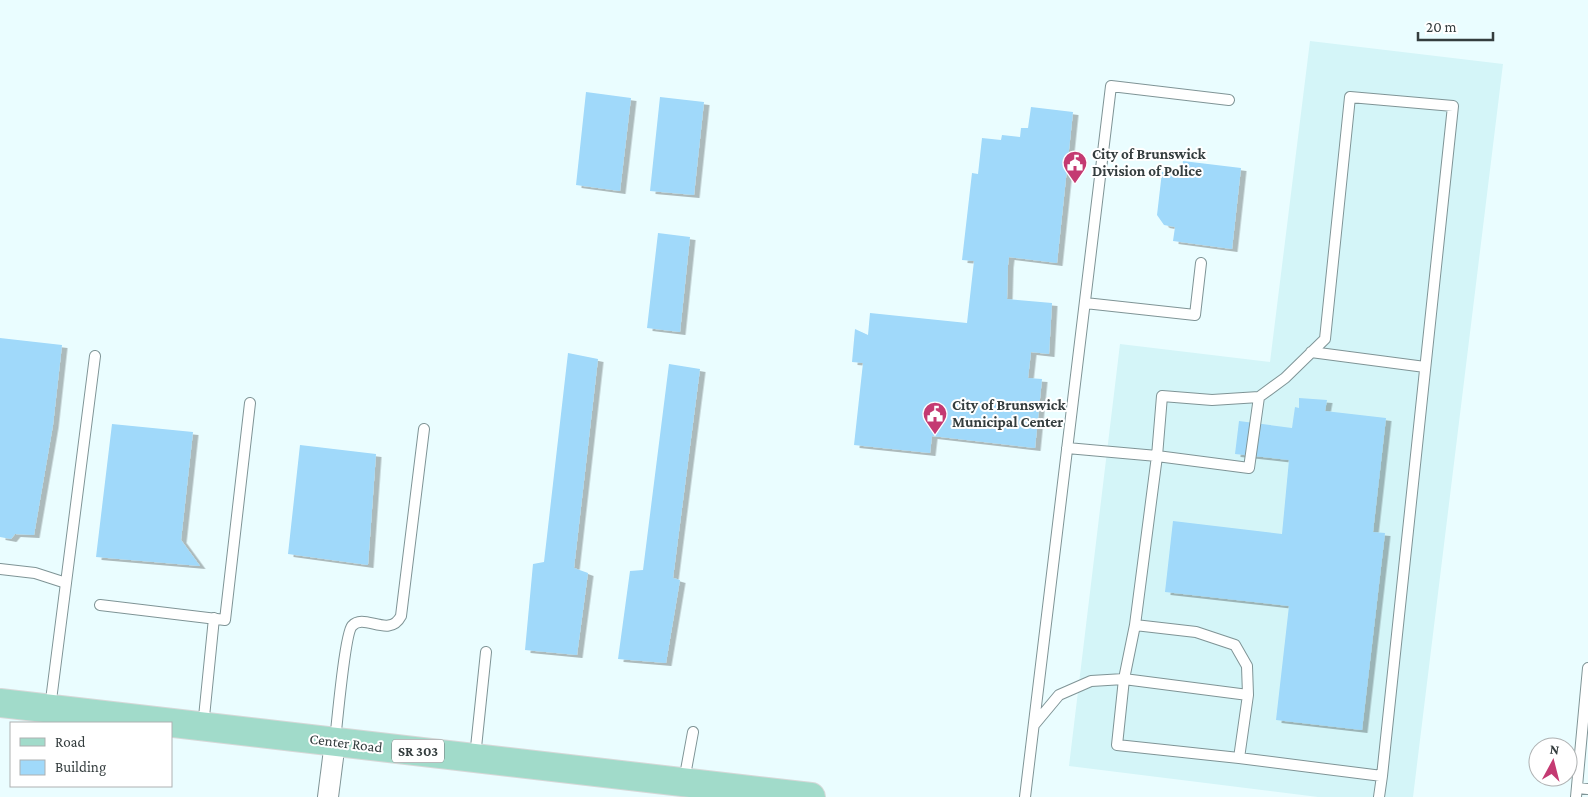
<svg xmlns="http://www.w3.org/2000/svg" width="1588" height="797" viewBox="0 0 1588 797" font-family="'Crimson Pro',serif">
<defs>
<filter id="shadow"><feDropShadow dx="5.5" dy="3" stdDeviation="0" flood-color="#0004"/></filter>
</defs>
<rect width="100%" height="100%" fill="#eafdff"/>
<path fill="#d4f5f8" d="M 1310,41 L 1503,64 L 1413,797 L 1318,797 L 1069,766 L 1120,344 L 1270,362 Z"/>
<path fill="#a0d9fa" filter="url(#shadow)" d="M 586,92 L 631,98 L 620,191 L 576,185 Z
M 660,97 L 704,102 L 694,195 L 650,191 Z
M 1031,107 L 1073,112 L 1057,263 L 1009,257 L 1008,265 L 1007,299 L 1052,303 L 1049,354 L 1031,352 L 1028,378 L 1042,379 L 1035,448 L 932,436 L 930,453 L 854,445 L 863,363 L 852,362 L 855,329 L 868,335 L 870,313 L 967,323 L 974,261 L 962,260 L 972,173 L 978,174 L 982,138 L 1001,140 L 1002,135 L 1020,137 L 1021,128 L 1028,128 Z
M 1183,161 L 1241,168 L 1232,249 L 1173,241 L 1175,227 L 1164,225 L 1157,215 L 1162,172 L 1181,174 Z
M 658,233 L 690,237 L 680,332 L 647,328 Z
M 0,338 L 62,345 L 53,425 L 34,535 L 15,534 L 11,539 L 0,537 Z
M 568,353 L 598,359 L 574,568 L 588,573 L 577,655 L 525,650 L 533,564 L 544,562 Z
M 669,364 L 700,369 L 673,578 L 680,580 L 666,663 L 618,659 L 630,571 L 643,570 Z
M 1299,398 L 1327,400 L 1325,411 L 1386,418 L 1373,532 L 1385,533 L 1362,730 L 1276,720 L 1289,606 L 1165,592 L 1173,521 L 1282,534 L 1289,460 L 1235,454 L 1239,421 L 1292,428 L 1295,407 L 1299,408 Z
M 112,424 L 193,432 L 181,540 L 200,566 L 96,557 Z
M 300,445 L 376,454 L 368,565 L 288,554 Z"/>
<g fill="none" stroke-linecap="round" stroke-linejoin="round">
<defs>
<path id="service" d="M 1085,303 L 1195,315 L 1201,263
M 1311,352 L 1425,367
M 0,569 L 35,573 L 66,583 L 50,708
M 66,583 L 95,356
M 100,605 L 225,620 L 250,403
M 1135,625 L 1124,679 L 1117,745 L 1239,758 L 1382,776 L 1453,106 L 1350,97 L 1325,339 L 1285,378 L 1259,397 L 1212,400 L 1162,396 L 1157,456 L 1249,468 L 1259,397
M 1034,725 L 1059,695 L 1091,681 L 1124,679 L 1248,695 L 1247,666 L 1235,645 L 1196,632 L 1135,625 L 1157,456 L 1067,448
M 203,727 L 214,618
M 335,741 C 337,723 345,634 352,626 C 364,612 389,639 401,616 L 424,429
M 475,757 L 486,652
M 1239,758 L 1248,695
M 684,781 L 693,732
M 1577,788 L 1588,789
M 1025,797 L 1111,86 L 1229,100
M 1379,797 L 1382,776
M 1576,797 L 1588,668"/>
<path id="minor" d="M 328,797 L 335,742"/>
<path id="primary" d="M 0,703 L 811,797"/>
</defs>
<use href="#service" stroke="#7f9496" stroke-width="12"/>
<use href="#minor" stroke="#7f9496" stroke-width="22"/>
<use href="#primary" stroke="#d6d8d8" stroke-width="30"/>
<use href="#service" stroke="#fff" stroke-width="10"/>
<use href="#minor" stroke="#fff" stroke-width="20"/>
<use href="#primary" stroke="#a1dbca" stroke-width="28"/>
</g>
<defs>
<symbol id="civic-pin" viewBox="-11 -11 22 30"><path d="M0 17L-7.5 6A9.5 9.5 0 1 1 7.5 6Z" fill="#c43a72" stroke="#fff"/><path d="M-.6-6.5H3V-4.5H.6V-3L4-1V1h2V6H-6V1h2V-1L-.6-3ZM-1.2 2.5V6h2.4V2.5Z" fill="#fff"/></symbol>
</defs>
<g fill-rule="evenodd">
<use href="#civic-pin" x="1061" y="149" width="28" height="38"/>
<use href="#civic-pin" x="921" y="400" width="28" height="38"/>
</g>
<g text-anchor="middle" dominant-baseline="central" stroke-width="4" stroke-linejoin="round" paint-order="stroke">
<rect fill="#fff" stroke="#717778" stroke-width="1" x="392" y="739.5" width="52" height="23" rx="4"/>
<g font-size="14" font-weight="bold" fill="#343d3e">
<text x="418" y="751">SR 303</text>
</g>
<g font-size="15" font-weight="bold" fill="#343d3e" stroke="#fff" text-anchor="start">
<text x="1092" y="154">City of Brunswick<tspan x="1092" dy="17">Division of Police</tspan></text>
<text x="952" y="405">City of Brunswick<tspan x="952" dy="17">Municipal Center</tspan></text>
</g>
<g font-size="15" fill="#343d3e" stroke="#fff">
<text transform="translate(346 743) rotate(7)">Center Road</text>
</g>
</g>
<rect x="10" y="722" width="162" height="65" fill="#ffffff" stroke="#aeb1b2"/>
<rect x="20" y="738" width="25" height="8" fill="#a1dbca" stroke="#aeb1b2"/>
<text x="55" y="747" font-size="15" fill="#343d3e">Road</text>
<rect x="20" y="760" width="25" height="15" fill="#a0d9fa" stroke="#aeb1b2"/>
<text x="55" y="772" font-size="15" fill="#343d3e">Building</text>
<g transform="translate(1553 762) rotate(7)"><circle r="24" fill="#ffffff" stroke="#aeb1b2"/>
<path d="M0-4L9 19L0 12L-9 19Z" fill="#c43a72"/>
<text y="-8" font-size="14" font-weight="bold" text-anchor="middle" fill="#343d3e">N</text>
</g>
<path d="M1418 32v8h75v-8" fill="none" stroke="#343d3e" stroke-width="2.5"/>
<text x="1426" y="32" font-size="15" fill="#343d3e" stroke="#ffffff" stroke-width="4" paint-order="stroke">20 m</text>
</svg>
